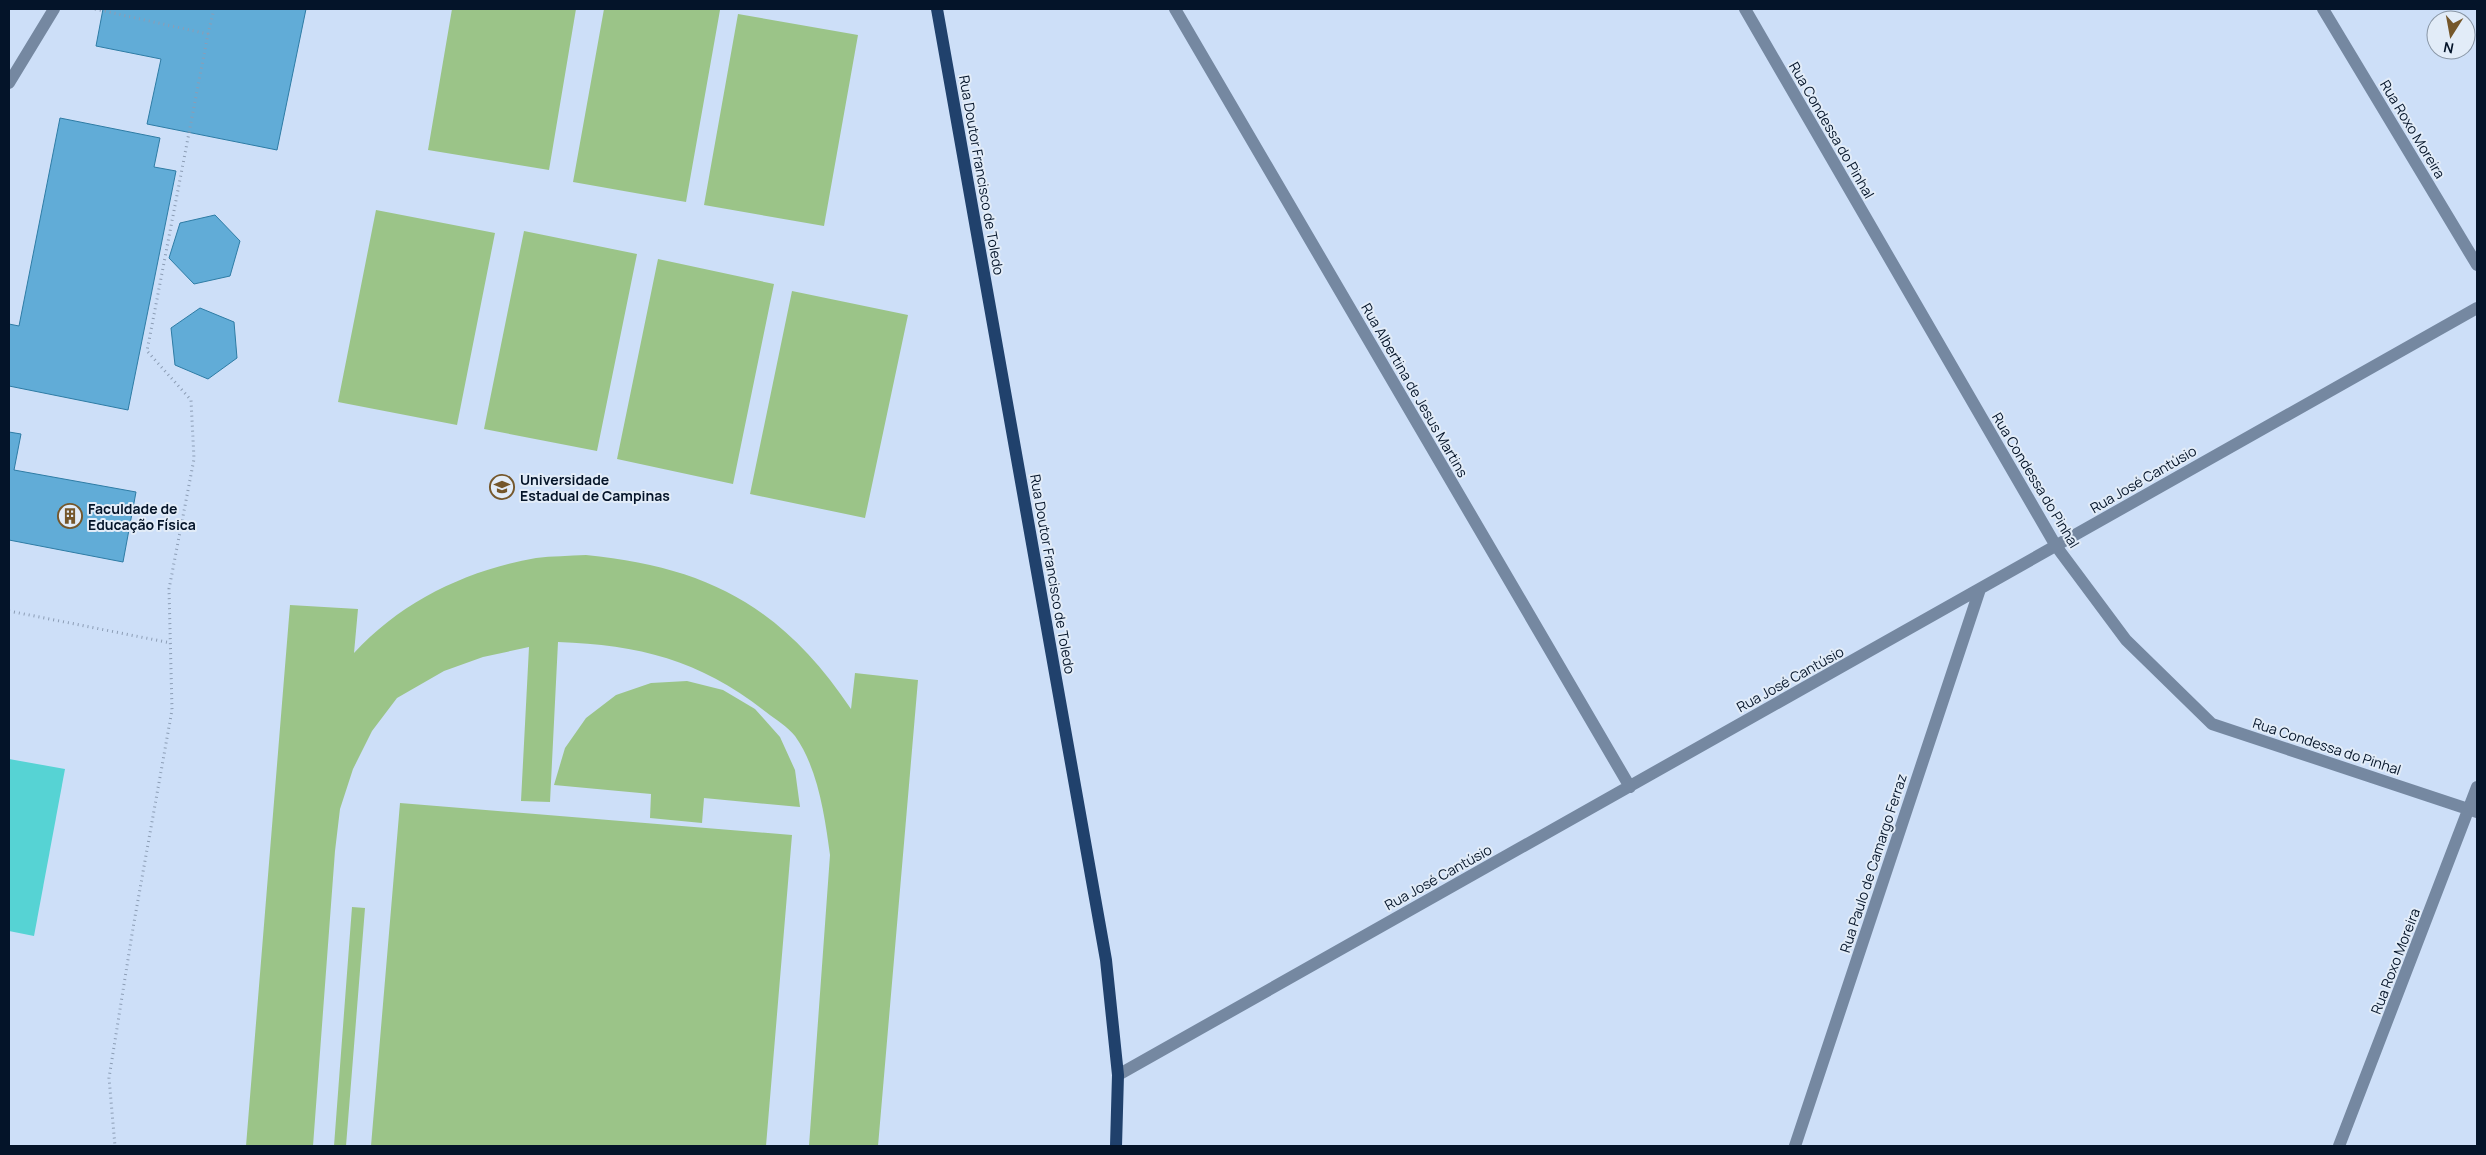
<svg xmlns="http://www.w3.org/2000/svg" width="2486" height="1155" viewBox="0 0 2486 1155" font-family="Manrope,sans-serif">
<rect width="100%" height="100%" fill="#cddff8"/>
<path fill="#9bc488" d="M 452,9 L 576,9 L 549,170 L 428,150 Z
M 604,9 L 720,10 L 686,202 L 573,182 Z
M 738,14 L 858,35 L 824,226 L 704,205 Z
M 376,210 L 495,233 L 457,425 L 338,402 Z
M 524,231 L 637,254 L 597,451 L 484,429 Z
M 658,259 L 774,284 L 733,484 L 617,459 Z
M 792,291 L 908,315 L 865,518 L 750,494 Z
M 586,555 C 707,567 782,606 851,709 L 855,673 L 918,680 L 878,1146 L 809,1146 L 830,855 C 825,817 818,768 795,736 C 788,727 775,719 766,712 C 700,660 640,645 558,642 L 550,802 L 521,801 L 529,647 L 483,657 L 444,671 L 397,698 L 372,731 L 353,769 L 340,809 L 335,851 L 313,1146 L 246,1146 L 290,605 L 358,609 L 354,653 C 402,601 467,570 536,558 C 552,556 569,556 586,555 Z
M 687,681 L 723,690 L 755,709 L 780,737 L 795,770 L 800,807 L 704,798 L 702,823 L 650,818 L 651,794 L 554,785 L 565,748 L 586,718 L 616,695 L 651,683 Z
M 400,803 L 792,835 L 766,1146 L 371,1146 Z
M 352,907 L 365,908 L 346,1146 L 334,1146 Z"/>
<path fill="#56d3d4" d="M 9,759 L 65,769 L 34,936 L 9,931 Z"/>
<path fill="#61acd7" stroke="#2e7ca5" d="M 103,9 L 306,9 L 277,150 L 147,124 L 161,59 L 96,46 Z
M 60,118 L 160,138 L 154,167 L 176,171 L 128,410 L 9,386 L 9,324 L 19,326 Z
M 215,215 L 240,241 L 230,276 L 194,284 L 169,258 L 180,223 Z
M 200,308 L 234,322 L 237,358 L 208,379 L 175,365 L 171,328 Z
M 9,432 L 21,434 L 14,470 L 136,492 L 123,562 L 9,540 Z"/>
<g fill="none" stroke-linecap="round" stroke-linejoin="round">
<path stroke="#8c9db5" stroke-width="3" stroke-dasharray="1 4" stroke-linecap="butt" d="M 95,9 L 208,34 L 147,351 L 191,400 L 194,459 L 169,589 L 172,710 L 133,928 L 109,1078 L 115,1146
M 208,34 L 214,9
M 9,611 L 171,643"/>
<path stroke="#7588a1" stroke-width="12" d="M 1175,9 L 1630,787
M 1745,9 L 2056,546 L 2126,640 L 2212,724 L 2477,812
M 2323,9 L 2477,265
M 9,83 L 54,9
M 1118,1075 L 2477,308
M 1795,1146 L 1980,589
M 2339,1146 L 2477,787"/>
<path stroke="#20416c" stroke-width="12" d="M 937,9 L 1106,960 L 1118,1075 L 1116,1146"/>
</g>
<defs>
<symbol id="university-ring" viewBox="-11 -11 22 22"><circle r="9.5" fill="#e2ecf8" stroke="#75572b" stroke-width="1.5"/><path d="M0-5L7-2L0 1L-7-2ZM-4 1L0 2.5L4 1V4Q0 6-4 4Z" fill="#75572b"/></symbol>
<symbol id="building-ring" viewBox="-11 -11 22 22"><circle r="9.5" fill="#e2ecf8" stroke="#75572b" stroke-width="1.5"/><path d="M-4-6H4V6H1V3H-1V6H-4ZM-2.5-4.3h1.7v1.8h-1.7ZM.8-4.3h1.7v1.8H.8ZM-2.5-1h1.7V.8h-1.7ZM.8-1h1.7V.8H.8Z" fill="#75572b"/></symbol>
</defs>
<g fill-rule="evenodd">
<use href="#university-ring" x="488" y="473" width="28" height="28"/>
<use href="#building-ring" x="56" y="502" width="28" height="28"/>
</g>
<g text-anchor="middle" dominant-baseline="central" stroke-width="4" stroke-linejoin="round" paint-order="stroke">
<g font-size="14" fill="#041429" stroke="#e2ecf8">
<text transform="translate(2413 129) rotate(59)">Rua Roxo Moreira</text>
<text transform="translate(1832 130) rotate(60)">Rua Condessa do Pinhal</text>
<text transform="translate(982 175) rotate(80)">Rua Doutor Francisco de Toledo</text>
<text transform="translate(1415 390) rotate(60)">Rua Albertina de Jesus Martins</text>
<text transform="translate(2143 479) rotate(-30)">Rua José Cantúsio</text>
<text transform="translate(2036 480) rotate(59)">Rua Condessa do Pinhal</text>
<text transform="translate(1053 574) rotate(80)">Rua Doutor Francisco de Toledo</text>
<text transform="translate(1790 679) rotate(-29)">Rua José Cantúsio</text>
<text transform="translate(2327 746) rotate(18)">Rua Condessa do Pinhal</text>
<text transform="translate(1873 863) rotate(-72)">Rua Paulo de Camargo Ferraz</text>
<text transform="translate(1438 877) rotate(-29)">Rua José Cantúsio</text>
<text transform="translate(2395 961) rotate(-69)">Rua Roxo Moreira</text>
</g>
<g font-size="14" font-weight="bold" fill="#041429" stroke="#e2ecf8" text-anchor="start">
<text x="520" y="479">Universidade<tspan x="520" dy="16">Estadual de Campinas</tspan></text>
<text x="88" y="508">Faculdade de<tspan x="88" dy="16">Educação Física</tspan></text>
</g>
</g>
<rect width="2486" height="1155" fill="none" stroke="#041429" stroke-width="20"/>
<g transform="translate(2451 35) rotate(191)"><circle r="24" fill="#e2ecf8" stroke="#8996a5"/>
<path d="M0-4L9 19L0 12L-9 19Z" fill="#75572b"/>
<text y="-8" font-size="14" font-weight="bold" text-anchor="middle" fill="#041429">N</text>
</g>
</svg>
